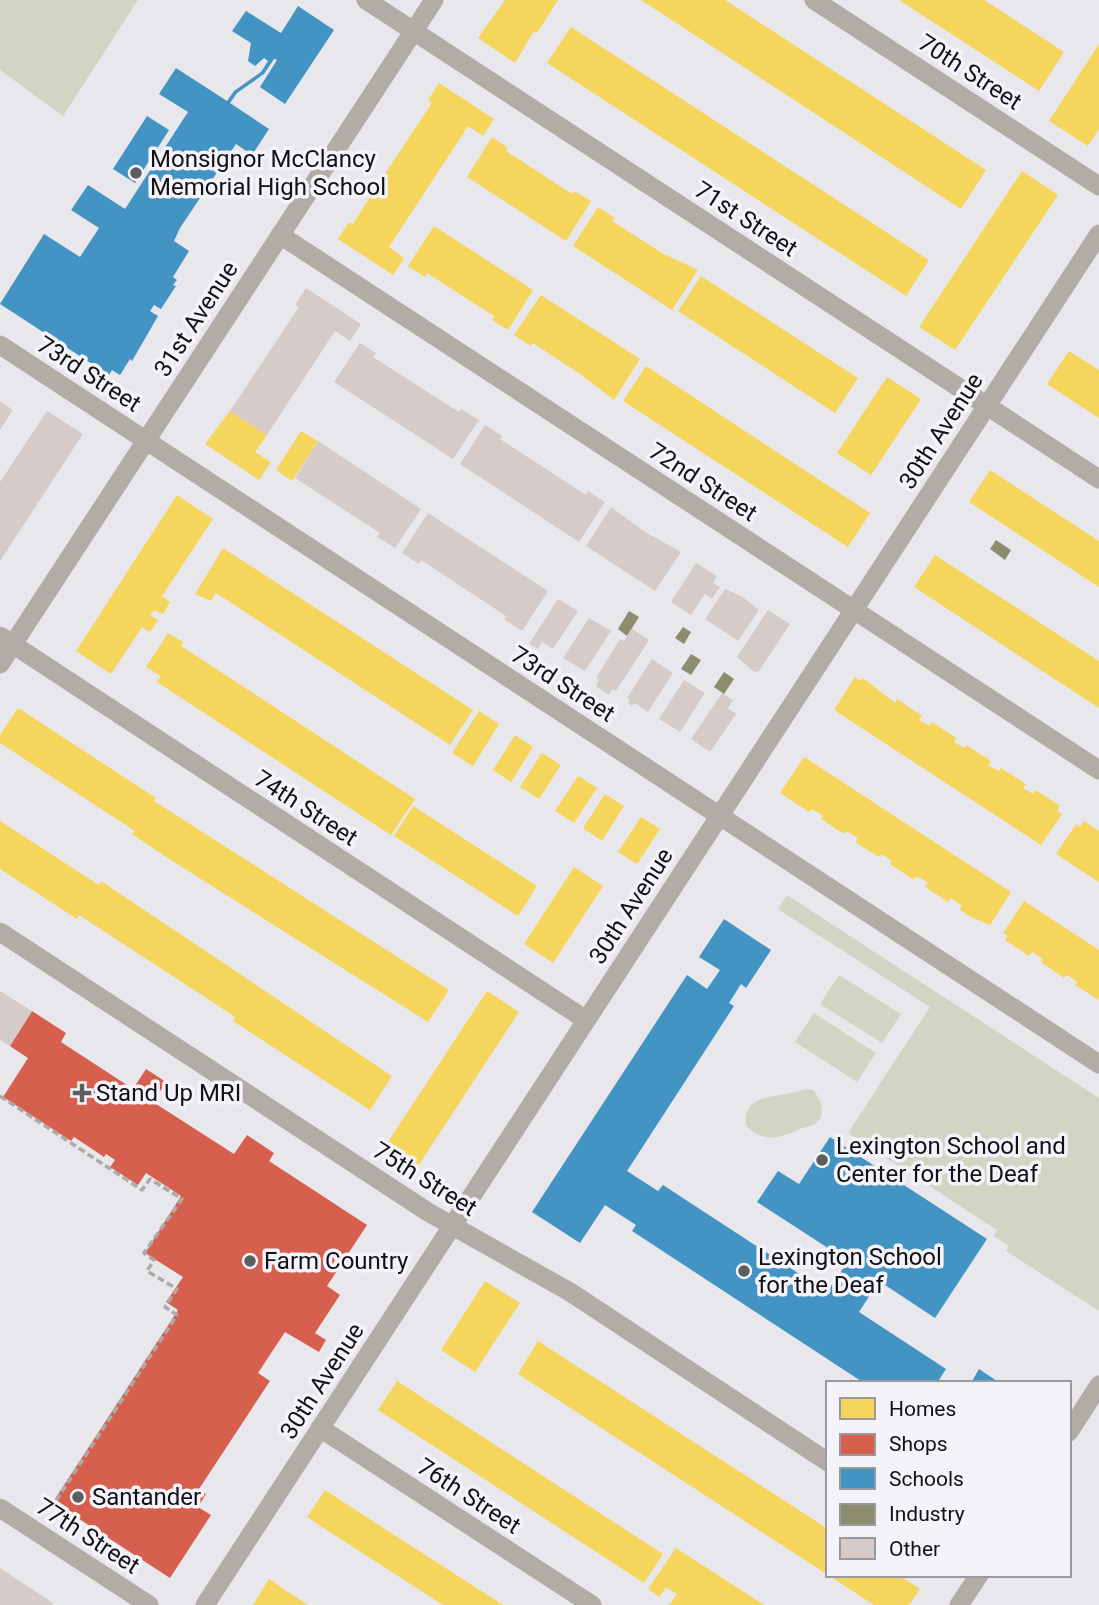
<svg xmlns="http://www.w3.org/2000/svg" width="1099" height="1605" viewBox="0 0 1099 1605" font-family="Roboto,sans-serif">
<rect width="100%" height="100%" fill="#e8e7eb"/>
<path fill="#d2d5c3" d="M 0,0 L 138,0 L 63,116 L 0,70 Z
M 787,895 L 1099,1098 L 1099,1311 L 1006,1251 L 1009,1246 L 994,1236 L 997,1230 L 848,1133 L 930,1007 L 778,909 Z
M 839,975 L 901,1014 L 882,1043 L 820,1004 Z
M 814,1013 L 876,1053 L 857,1082 L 795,1042 Z
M 805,1089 L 813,1090 C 821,1099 828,1117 813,1125 C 810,1127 806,1126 802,1128 C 784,1137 762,1145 746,1125 C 741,1090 786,1099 805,1089 Z"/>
<path fill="#f6d55c" d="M 505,0 L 558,0 L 537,33 L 534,31 L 515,63 L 478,38 Z
M 641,0 L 725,0 L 986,170 L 961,209 Z
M 899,0 L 984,0 L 1064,52 L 1039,91 Z
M 571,27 L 929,260 L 906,296 L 547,63 Z
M 1099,44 L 1099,129 L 1088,146 L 1049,121 Z
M 439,83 L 494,119 L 483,136 L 468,126 L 389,247 L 404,258 L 393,275 L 338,239 L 349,222 L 353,224 L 375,189 L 432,103 L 428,100 Z
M 492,137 L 508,148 L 506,151 L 572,194 L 574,191 L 591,201 L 566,241 L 467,177 Z
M 1022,171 L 1058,195 L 955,350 L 919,327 Z
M 598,207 L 615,218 L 612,221 L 662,253 L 698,270 L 672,310 L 573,246 Z
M 434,226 L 533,290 L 508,330 L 492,320 L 494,316 L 427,273 L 425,277 L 408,266 Z
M 701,276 L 858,378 L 835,413 L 678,311 Z
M 541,295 L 640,359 L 614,400 L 583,376 L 533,343 L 531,346 L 514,335 Z
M 1069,351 L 1099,370 L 1099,418 L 1047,384 Z
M 646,366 L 870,513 L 848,547 L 623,401 Z
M 887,377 L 921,399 L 871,475 L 837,453 Z
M 230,411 L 267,435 L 255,452 L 271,462 L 259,480 L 205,444 Z
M 301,431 L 318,441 L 292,481 L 276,470 Z
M 990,470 L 1099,541 L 1099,587 L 969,502 Z
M 177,495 L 213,519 L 162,596 L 170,602 L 163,614 L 154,610 L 150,615 L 158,620 L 150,632 L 142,627 L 111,674 L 76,651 Z
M 223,548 L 473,710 L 450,745 L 216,593 L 211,601 L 195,594 Z
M 935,555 L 1099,661 L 1099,708 L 914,587 Z
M 168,633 L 183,642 L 181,646 L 415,799 L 391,835 L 157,682 L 161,676 L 146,667 Z
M 855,677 L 861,681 L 863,678 L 895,703 L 897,699 L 922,716 L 919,720 L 930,726 L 932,722 L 956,738 L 954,742 L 964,748 L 966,745 L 991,761 L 988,765 L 999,771 L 1001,768 L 1026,784 L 1023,788 L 1033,794 L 1036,790 L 1060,806 L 1057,811 L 1062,814 L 1041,845 L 834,710 Z
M 18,708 L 156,798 L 154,801 L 449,990 L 428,1022 L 166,857 L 132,834 L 135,831 L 0,743 L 0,735 Z
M 479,711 L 499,724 L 473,766 L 452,753 Z
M 515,735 L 533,747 L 511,782 L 493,770 Z
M 542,753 L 561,765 L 539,799 L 520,787 Z
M 804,757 L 1011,892 L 990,925 L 971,917 L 959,909 L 962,906 L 951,898 L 948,902 L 925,887 L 928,883 L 922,879 L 916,876 L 914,880 L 890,864 L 892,861 L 886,857 L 881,854 L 879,857 L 855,842 L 858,838 L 846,831 L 844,834 L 821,819 L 823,816 L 817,812 L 812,809 L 809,812 L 780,793 Z
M 578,776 L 597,788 L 574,823 L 555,811 Z
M 605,794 L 624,806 L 602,841 L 583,828 Z
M 413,806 L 537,886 L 518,916 L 394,836 Z
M 641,817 L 660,829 L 637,864 L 618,852 Z
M 0,821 L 99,885 L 101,881 L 392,1076 L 370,1110 L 233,1021 L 235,1017 L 217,1005 L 79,915 L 77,919 L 0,869 Z
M 1084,821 L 1099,831 L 1099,882 L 1056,854 L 1076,824 L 1080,827 Z
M 574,867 L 603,886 L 553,963 L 524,944 Z
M 1024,901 L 1099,950 L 1099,1000 L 1075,985 L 1078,982 L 1072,978 L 1066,975 L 1064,978 L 1041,962 L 1043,959 L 1032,952 L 1029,956 L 1005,940 L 1008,936 L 1003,933 Z
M 487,991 L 519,1012 L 418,1166 L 386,1145 Z
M 485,1281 L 520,1303 L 475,1372 L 441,1350 Z
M 538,1341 L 828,1529 L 828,1575 L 518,1374 Z
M 397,1381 L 663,1554 L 644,1583 L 378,1410 Z
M 325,1490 L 388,1531 L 503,1605 L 443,1605 L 339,1538 L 307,1517 Z
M 676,1548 L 744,1592 L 764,1605 L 669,1605 L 677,1594 L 666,1587 L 659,1597 L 648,1589 Z
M 828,1575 L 899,1575 L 920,1589 L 909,1605 L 874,1605 Z
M 269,1579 L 285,1590 L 308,1605 L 253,1605 Z"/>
<path fill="#d6604d" d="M 32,1011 L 66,1033 L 61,1042 L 133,1089 L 146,1069 L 166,1082 L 153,1102 L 234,1154 L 247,1135 L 274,1153 L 269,1161 L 367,1225 L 327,1286 L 340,1295 L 315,1333 L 326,1340 L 319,1352 L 285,1332 L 258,1373 L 270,1381 L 199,1489 L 206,1494 L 198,1507 L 211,1515 L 170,1578 L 53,1502 L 178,1310 L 166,1302 L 183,1277 L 145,1253 L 181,1196 L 146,1173 L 138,1185 L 110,1167 L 115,1160 L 106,1154 L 104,1157 L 74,1137 L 71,1141 L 3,1097 L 28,1058 L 10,1046 Z"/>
<path fill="#4393c3" d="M 298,6 L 334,30 L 285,104 L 260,87 L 277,60 L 274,59 L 264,74 L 237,93 L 230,103 L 269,129 L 252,155 L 236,144 L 180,228 L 174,241 L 189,251 L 173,277 L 177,280 L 173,285 L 176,286 L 161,309 L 154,305 L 150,311 L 158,316 L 132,361 L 130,359 L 120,375 L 112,370 L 109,375 L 0,304 L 44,234 L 80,257 L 99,228 L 71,210 L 88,185 L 125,209 L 188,112 L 159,94 L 176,68 L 227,101 L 234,91 L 261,72 L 268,61 L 264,58 L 255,66 L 248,61 L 251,43 L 232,31 L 246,11 L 281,33 Z
M 147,116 L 169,130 L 135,183 L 113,169 Z
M 724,919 L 771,950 L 746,988 L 741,984 L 729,1003 L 734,1006 L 627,1171 L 658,1191 L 663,1185 L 827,1292 L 848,1261 L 757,1202 L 778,1171 L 799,1184 L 830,1137 L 987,1239 L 935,1318 L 879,1281 L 859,1312 L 946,1369 L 937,1383 L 864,1383 L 632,1231 L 636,1225 L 605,1205 L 580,1243 L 532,1212 L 687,975 L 707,989 L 720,970 L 699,957 Z
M 979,1369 L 1000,1383 L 971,1383 Z"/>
<path fill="#8c8c6e" d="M 996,540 L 1011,550 L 1005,560 L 990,549 Z
M 629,611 L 639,617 L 627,636 L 618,629 Z
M 683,627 L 691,632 L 684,644 L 675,638 Z
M 691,654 L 701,660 L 691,675 L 681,669 Z
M 724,672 L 734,679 L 724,694 L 714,687 Z"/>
<path fill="#d5ccc9" d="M 306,288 L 361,324 L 350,341 L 335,331 L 267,435 L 230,411 L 299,307 L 295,305 Z
M 360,343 L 376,353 L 373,357 L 459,412 L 461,409 L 479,420 L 453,459 L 334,382 Z
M 0,401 L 13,410 L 0,430 Z
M 47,411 L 83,434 L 0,561 L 0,482 Z
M 485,425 L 502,436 L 500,439 L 586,495 L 588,491 L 605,502 L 579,542 L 460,464 Z
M 318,441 L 421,509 L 395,548 L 377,537 L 380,533 L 295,478 Z
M 611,507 L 645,532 L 681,552 L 655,591 L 586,546 Z
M 428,513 L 548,591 L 522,631 L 504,619 L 506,616 L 421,560 L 419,564 L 402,553 Z
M 696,563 L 717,576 L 713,583 L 720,587 L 712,599 L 705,594 L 691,615 L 671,602 Z
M 725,589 L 743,597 L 759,610 L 738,641 L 705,619 Z
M 558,599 L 578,611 L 553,649 L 542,642 L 538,649 L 529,644 Z
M 768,610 L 790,624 L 759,671 L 754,672 L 737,657 Z
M 589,618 L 611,631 L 585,671 L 563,658 Z
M 632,629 L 649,640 L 616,691 L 613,689 L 609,695 L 596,686 L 599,680 L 596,678 L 620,639 L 624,641 Z
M 652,659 L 673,673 L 648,712 L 634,703 L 632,706 L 628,703 L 630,700 L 627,698 Z
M 684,680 L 705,693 L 680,732 L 659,719 Z
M 722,693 L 733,700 L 728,708 L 736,714 L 710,752 L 691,739 Z
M 0,991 L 32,1011 L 10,1046 L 0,1040 Z
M 0,1568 L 53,1603 L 52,1605 L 0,1605 Z"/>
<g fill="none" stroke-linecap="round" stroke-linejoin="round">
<path stroke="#aca9a6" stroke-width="3.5" stroke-dasharray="7 3.5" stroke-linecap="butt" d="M 0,1096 L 142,1190 L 150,1179 L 182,1199 L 144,1253 L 154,1260 L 147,1271 L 177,1289 L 165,1307 L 177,1315 L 52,1507"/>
<path stroke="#b1aca5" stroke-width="19" d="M 366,0 L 1099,479
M 814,0 L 1099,186
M 280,235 L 1099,770
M 0,345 L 1099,1064
M 0,636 L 586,1020
M 0,664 L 434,0
M 0,932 L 428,1212 L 570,1292 L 828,1462
M 320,1428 L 592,1605
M 1069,1432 L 1099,1385
M 0,1508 L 149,1605
M 205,1605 L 1099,234
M 959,1605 L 979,1575"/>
</g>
<g fill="#5d5d5f" stroke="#f4f3fa" stroke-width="2.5">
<circle cx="136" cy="173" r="7"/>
<path d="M78.5 1082.5h7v7h7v7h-7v7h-7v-7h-7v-7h7z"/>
<circle cx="822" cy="1160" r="7"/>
<circle cx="250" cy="1261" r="7"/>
<circle cx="744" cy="1271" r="7"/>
<circle cx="78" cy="1497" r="7"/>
</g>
<g text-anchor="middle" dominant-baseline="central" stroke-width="7" stroke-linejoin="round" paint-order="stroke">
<g font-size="24" fill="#121214" stroke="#f4f3fa">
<text transform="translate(970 72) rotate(33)">70th Street</text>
<text transform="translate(746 219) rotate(33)">71st Street</text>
<text transform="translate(196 319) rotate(-57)">31st Avenue</text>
<text transform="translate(89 374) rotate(33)">73rd Street</text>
<text transform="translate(941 431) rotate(-57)">30th Avenue</text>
<text transform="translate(703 482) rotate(33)">72nd Street</text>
<text transform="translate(563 684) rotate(33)">73rd Street</text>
<text transform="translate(306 808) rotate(33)">74th Street</text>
<text transform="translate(631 906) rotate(-57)">30th Avenue</text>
<text transform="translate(425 1179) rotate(32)">75th Street</text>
<text transform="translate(322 1381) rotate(-57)">30th Avenue</text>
<text transform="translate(469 1496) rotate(33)">76th Street</text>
<text transform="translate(88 1536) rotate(33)">77th Street</text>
</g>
<g font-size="24" fill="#121214" stroke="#f4f3fa" text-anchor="start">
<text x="150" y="159">Monsignor McClancy<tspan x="150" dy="28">Memorial High School</tspan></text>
<text x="96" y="1093">Stand Up MRI</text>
<text x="836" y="1146">Lexington School and<tspan x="836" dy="28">Center for the Deaf</tspan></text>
<text x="758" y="1257">Lexington School<tspan x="758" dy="28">for the Deaf</tspan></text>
<text x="264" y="1261">Farm Country</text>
<text x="92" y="1497">Santander</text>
</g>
</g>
<rect x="826" y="1381" width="245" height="196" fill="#f4f3fa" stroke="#9a999e" stroke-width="2"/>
<rect x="840" y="1398" width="35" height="21" fill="#f6d55c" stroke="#9a999e" stroke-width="2"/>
<text x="889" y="1416" font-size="21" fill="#121214">Homes</text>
<rect x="840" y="1434" width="35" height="21" fill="#d6604d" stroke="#9a999e" stroke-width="2"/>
<text x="889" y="1451" font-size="21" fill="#121214">Shops</text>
<rect x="840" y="1468" width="35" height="21" fill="#4393c3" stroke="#9a999e" stroke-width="2"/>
<text x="889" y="1486" font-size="21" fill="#121214">Schools</text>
<rect x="840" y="1504" width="35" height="21" fill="#8c8c6e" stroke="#9a999e" stroke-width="2"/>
<text x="889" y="1521" font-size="21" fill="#121214">Industry</text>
<rect x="840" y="1538" width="35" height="21" fill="#d5ccc9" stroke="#9a999e" stroke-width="2"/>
<text x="889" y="1556" font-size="21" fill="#121214">Other</text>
</svg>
